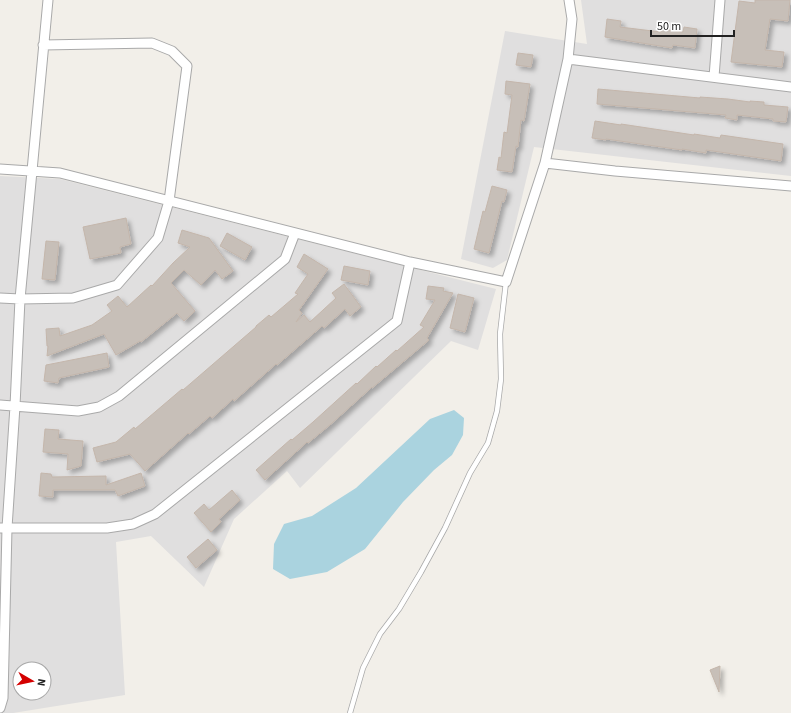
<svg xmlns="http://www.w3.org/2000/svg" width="791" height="713" viewBox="0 0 791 713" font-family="'Source Sans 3',sans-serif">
<defs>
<filter id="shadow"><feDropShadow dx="3.5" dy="3.5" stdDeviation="2" flood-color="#0004"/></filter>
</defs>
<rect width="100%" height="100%" fill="#f2efe9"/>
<path fill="#e0dfdf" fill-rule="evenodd" d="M 581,0 L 791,0 L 791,176 L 534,147 L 507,260 L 493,268 L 461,259 L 505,31 L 587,44 Z
M 0,176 L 60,179 L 496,289 L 478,350 L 451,341 L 300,488 L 287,471 L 234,519 L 204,587 L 151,536 L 116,542 L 125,695 L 13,713 L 0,713 ZM 20,669 L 44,669 L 44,693 L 20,693 Z"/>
<path fill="#aad3df" d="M 454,410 L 464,418 L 463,435 L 452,455 L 434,470 L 403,502 L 365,549 L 327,572 L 290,579 L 273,569 L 274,544 L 284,524 L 312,516 L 356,488 L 430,419 Z"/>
<path fill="#c7bfb8" stroke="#c4b6ab" filter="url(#shadow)" d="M 755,0 L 790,0 L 788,21 L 770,19 L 765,50 L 784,52 L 782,67 L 731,62 L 739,1 L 755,3 Z
M 607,19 L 621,21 L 620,27 L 661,32 L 661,29 L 683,32 L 684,27 L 697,29 L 695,48 L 673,45 L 672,48 L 605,37 Z
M 518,53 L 533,55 L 531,67 L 516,65 Z
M 506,81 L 530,84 L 524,121 L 521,120 L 518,147 L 516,146 L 512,172 L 497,170 L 499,157 L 501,158 L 504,132 L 507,133 L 512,95 L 505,94 Z
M 598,89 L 700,98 L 700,97 L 728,99 L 750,102 L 750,101 L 764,102 L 764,105 L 788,107 L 786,122 L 773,121 L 773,119 L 737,115 L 737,120 L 725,118 L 726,115 L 597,104 Z
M 595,121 L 621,125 L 621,124 L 694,135 L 694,134 L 720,138 L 721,135 L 783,144 L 781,161 L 706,150 L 706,153 L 682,149 L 682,150 L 606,139 L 606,140 L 592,138 Z
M 492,186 L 507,190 L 504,202 L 502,201 L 489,253 L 474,249 L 483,211 L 485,212 Z
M 126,218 L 131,244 L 120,247 L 121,253 L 90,259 L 83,227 Z
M 182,230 L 209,238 L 233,271 L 222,279 L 215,270 L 201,285 L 184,270 L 171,283 L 195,311 L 184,321 L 177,313 L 141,342 L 140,341 L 116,355 L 104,334 L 47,356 L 48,346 L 47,346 L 46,329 L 59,328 L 60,336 L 92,325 L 112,311 L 107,305 L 118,296 L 127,307 L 151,285 L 152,286 L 173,263 L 190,247 L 178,243 Z
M 227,233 L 252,247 L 245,260 L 220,246 Z
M 46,241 L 59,242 L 55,280 L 42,279 Z
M 304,254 L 328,269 L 299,310 L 302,313 L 296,322 L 304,315 L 310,322 L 336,298 L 332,293 L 344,284 L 361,307 L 350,316 L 345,309 L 324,328 L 322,326 L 277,365 L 276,364 L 234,401 L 233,399 L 212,418 L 210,416 L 189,434 L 188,433 L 145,471 L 130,454 L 97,462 L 93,448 L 116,442 L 134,427 L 135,429 L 182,389 L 183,390 L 256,327 L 256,326 L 269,315 L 271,317 L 298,294 L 295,293 L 308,274 L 297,267 Z
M 344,266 L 370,271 L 368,285 L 341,280 Z
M 428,286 L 444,288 L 443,291 L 453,293 L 427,338 L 429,340 L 372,388 L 372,387 L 331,424 L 308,443 L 307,442 L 265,480 L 256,470 L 291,439 L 292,440 L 313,422 L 356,383 L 357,384 L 376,366 L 377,367 L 396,350 L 397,351 L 424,327 L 420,325 L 435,300 L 426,299 Z
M 458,294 L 474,298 L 465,332 L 450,328 Z
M 107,353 L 109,367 L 59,378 L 58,383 L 44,381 L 46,365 Z
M 45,429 L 59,430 L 58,439 L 83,441 L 81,466 L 67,470 L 68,454 L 43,452 Z
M 41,473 L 51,474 L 52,477 L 106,476 L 106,485 L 141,473 L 145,486 L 118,496 L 115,490 L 53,490 L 53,497 L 39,496 Z
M 232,490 L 240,500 L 219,519 L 221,522 L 211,532 L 194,513 L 204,504 L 209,510 Z
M 208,539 L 217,550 L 196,568 L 187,557 Z
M 720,666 L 719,692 L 710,670 Z"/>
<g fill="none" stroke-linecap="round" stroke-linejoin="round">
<defs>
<path id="lane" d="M 350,713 L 363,668 L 380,634 L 399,609 L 421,572 L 445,528 L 470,473 L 488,443 L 497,411 L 501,379 L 500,334 L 506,282"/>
<path id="street" d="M 568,59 L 791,87
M 714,77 L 720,0
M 545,163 L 615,171 L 791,186
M 0,169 L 60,173 L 410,262 L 506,282 L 545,163 L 568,59 L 572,19 L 569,0
M 0,298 L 20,299 L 73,298 L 117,285 L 158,238 L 169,201 L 187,66 L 172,51 L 152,43 L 43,45
M 0,405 L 78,411 L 99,407 L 119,396 L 285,259 L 295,233
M 0,528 L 107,528 L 133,524 L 155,514 L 397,321 L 410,262
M 0,708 L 3,698 L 7,528 L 15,406 L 20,299 L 48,0"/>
</defs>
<use href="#lane" stroke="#a9a9a9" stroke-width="6"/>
<use href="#street" stroke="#a9a9a9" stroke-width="11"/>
<use href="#lane" stroke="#fff" stroke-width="4.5"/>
<use href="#street" stroke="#fff" stroke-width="9"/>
</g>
<g transform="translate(32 681) rotate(99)"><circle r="19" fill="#ffffff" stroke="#a7a7a7"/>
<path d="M0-3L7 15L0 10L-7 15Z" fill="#d40000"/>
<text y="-6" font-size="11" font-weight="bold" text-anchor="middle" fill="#222222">N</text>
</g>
<path d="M651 30v6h83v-6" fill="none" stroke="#222222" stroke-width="2"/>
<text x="657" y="30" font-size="12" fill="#222222" stroke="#ffffff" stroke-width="3" paint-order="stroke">50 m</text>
</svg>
